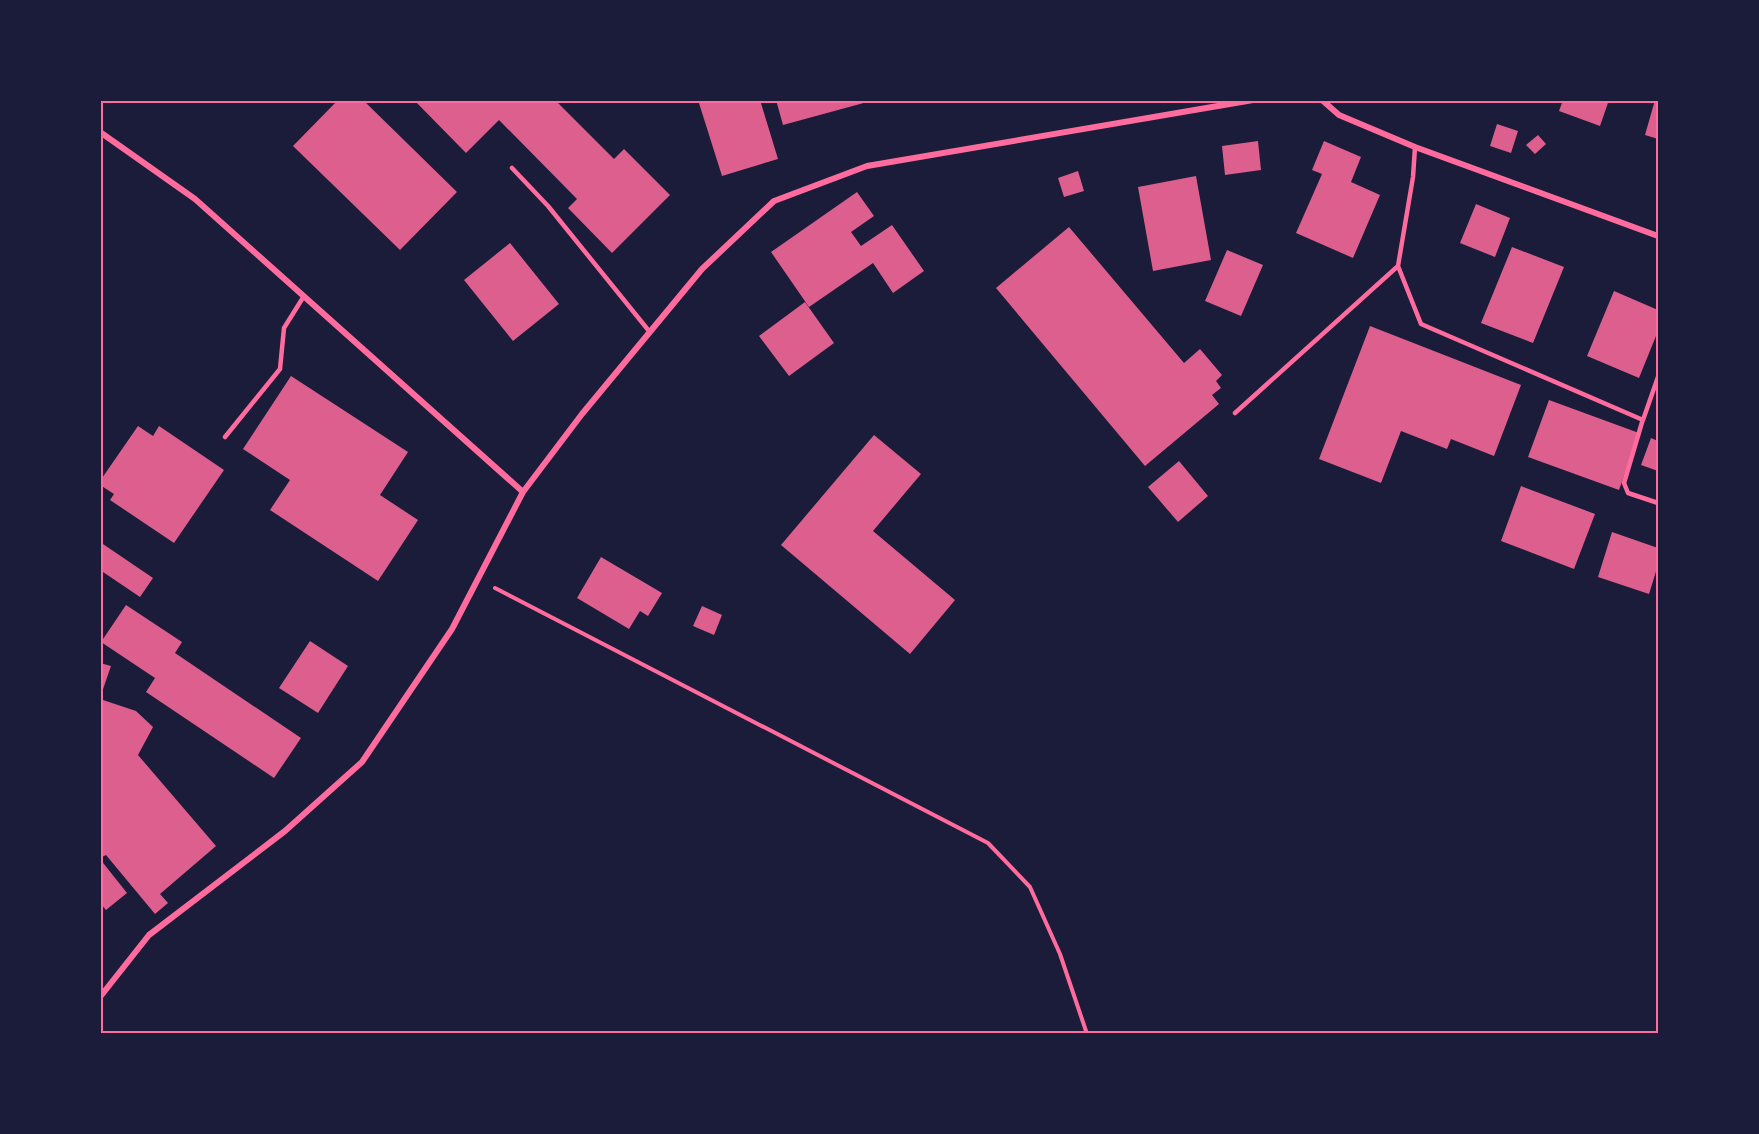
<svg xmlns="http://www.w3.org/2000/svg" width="1759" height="1134" viewBox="0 0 1759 1134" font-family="'Exo 2',sans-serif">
<rect width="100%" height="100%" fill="#1b1b3a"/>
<path fill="#dd5f8e" d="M 338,100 L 363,100 L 457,192 L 400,250 L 293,146 Z
M 414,100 L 555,100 L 614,159 L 624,149 L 670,195 L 612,253 L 568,208 L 577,199 L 499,120 L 466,153 Z
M 698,100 L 760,100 L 778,159 L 722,176 Z
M 776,100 L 870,100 L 871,101 L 783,125 Z
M 1563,100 L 1609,100 L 1600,126 L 1559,111 Z
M 1655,100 L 1658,100 L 1658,139 L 1645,135 Z
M 1497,124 L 1518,131 L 1511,153 L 1490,146 Z
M 1538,135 L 1546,144 L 1535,154 L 1526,145 Z
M 1258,141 L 1261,170 L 1225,175 L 1222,146 Z
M 1324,141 L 1361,157 L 1351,182 L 1380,195 L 1353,258 L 1296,233 L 1322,174 L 1312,170 Z
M 1078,171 L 1084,191 L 1064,197 L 1058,178 Z
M 1196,176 L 1211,260 L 1153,271 L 1138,187 Z
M 857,192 L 874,216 L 851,232 L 861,246 L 892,225 L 924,271 L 893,293 L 873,263 L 809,307 L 771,252 Z
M 1476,204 L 1510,218 L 1495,257 L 1460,243 Z
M 1069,227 L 1184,363 L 1200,349 L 1222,375 L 1216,381 L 1221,388 L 1212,395 L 1219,404 L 1145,466 L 996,288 Z
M 510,243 L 559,304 L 513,341 L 464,280 Z
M 1512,247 L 1564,267 L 1533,343 L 1481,323 Z
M 1227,250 L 1263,265 L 1241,316 L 1205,301 Z
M 1614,291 L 1658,310 L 1658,331 L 1639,378 L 1587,356 Z
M 805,302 L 834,343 L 789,376 L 759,336 Z
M 1370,326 L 1521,385 L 1494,456 L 1451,439 L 1447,449 L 1401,431 L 1381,483 L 1319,459 Z
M 291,376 L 408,452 L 380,495 L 418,520 L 378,581 L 270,510 L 290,480 L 243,449 Z
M 1549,400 L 1639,433 L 1619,490 L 1528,457 Z
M 138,426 L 153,436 L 159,426 L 224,470 L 174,543 L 110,500 L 114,494 L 100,485 L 100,481 Z
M 874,435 L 921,474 L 873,531 L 955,600 L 910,654 L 781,545 Z
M 1651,438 L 1658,441 L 1658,471 L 1641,465 Z
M 1179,461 L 1208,496 L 1178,522 L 1148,487 Z
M 1521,486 L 1595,514 L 1574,569 L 1501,541 Z
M 1612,532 L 1658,548 L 1658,565 L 1649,594 L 1598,577 Z
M 100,542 L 153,578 L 140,597 L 100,570 Z
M 601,557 L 662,593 L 648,616 L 640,611 L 629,629 L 577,598 Z
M 126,605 L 182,642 L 175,653 L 301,738 L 274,778 L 146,692 L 155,678 L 101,642 Z
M 702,606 L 722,615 L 714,635 L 693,626 Z
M 310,641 L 348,666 L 318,713 L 279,688 Z
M 100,663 L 111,666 L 101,695 L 100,695 Z
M 100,699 L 136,711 L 153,727 L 138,755 L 216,846 L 160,894 L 168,903 L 155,914 L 106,855 L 100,858 Z
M 100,859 L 127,893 L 106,910 L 100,903 Z"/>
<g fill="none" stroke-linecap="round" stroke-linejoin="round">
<path stroke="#ff6b9d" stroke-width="4" d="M 495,588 L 988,843 L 1030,887 L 1060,954 L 1087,1034"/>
<path stroke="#ff6b9d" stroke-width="4.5" d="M 1415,147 L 1413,177 L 1398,266 L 1421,324 L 1643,420 L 1658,377
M 512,168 L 548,206 L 649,331
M 1235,413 L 1398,266
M 1643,419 L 1624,483 L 1628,493 L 1658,503
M 225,437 L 280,369 L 284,328 L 304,296"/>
<path stroke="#ff6b9d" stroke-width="6" d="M 1322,100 L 1339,115 L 1415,147 L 1658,236
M 100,132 L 195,199 L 523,492
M 100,997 L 149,935 L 285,831 L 362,762 L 452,629 L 523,492 L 582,414 L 702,269 L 774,201 L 867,166 L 1253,100"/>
</g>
<rect width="1759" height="1134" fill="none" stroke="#1b1b3a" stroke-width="204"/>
<rect x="102" y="102" width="1555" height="930" fill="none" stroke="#ff6b9d" stroke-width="2"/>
</svg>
